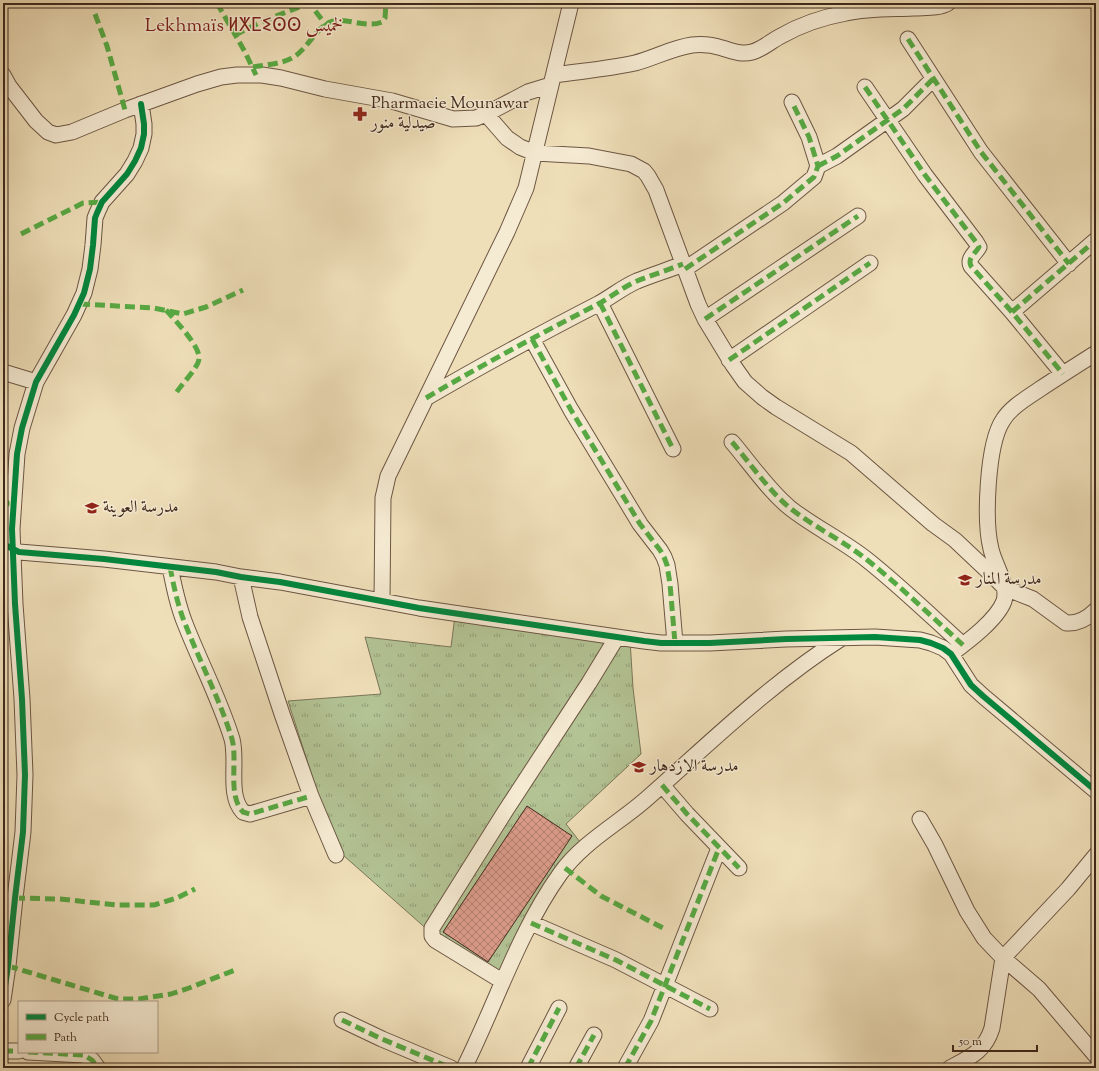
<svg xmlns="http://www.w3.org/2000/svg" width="1099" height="1071" viewBox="0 0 1099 1071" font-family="'Sorts Mill Goudy',Amiri,'Noto Sans Tifinagh',serif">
<defs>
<pattern id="grass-tufts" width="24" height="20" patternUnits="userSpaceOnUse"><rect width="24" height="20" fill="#b3c394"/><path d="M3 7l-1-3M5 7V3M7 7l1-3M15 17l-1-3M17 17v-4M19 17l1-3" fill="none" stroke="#939e78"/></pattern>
<pattern id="building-cross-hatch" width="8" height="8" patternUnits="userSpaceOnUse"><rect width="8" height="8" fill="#db9c8a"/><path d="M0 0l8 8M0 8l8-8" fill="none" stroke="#b37f70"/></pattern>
</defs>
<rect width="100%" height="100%" fill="#efdfb9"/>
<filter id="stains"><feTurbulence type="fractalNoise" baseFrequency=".005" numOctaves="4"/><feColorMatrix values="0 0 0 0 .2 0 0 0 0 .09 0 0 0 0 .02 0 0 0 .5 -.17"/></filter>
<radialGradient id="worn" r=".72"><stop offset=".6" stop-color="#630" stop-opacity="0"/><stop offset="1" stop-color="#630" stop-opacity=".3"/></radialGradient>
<path fill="url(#grass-tufts)" stroke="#7a7658" d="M 455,616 L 630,640 L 633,688 L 641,754 L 566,824 L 580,842 L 500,982 L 429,931 L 335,848 L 288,701 L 381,694 L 365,637 L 451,647 Z"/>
<path fill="url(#building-cross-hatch)" stroke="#40281c" d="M 527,806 L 572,836 L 488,962 L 443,932 Z"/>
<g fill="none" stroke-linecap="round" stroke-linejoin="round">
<defs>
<path id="minor" d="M 908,39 L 981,152 L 1069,264
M 3,75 L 9,86 L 36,121 L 48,132 L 56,135 L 72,132 L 125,110 L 197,84 L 221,77 L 237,75 L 262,75 L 281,78 L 325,89 L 392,101 L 453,119 L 476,118 L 486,114 L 528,92 L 551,85 L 571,3
M 554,75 C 581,71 608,69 635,63 C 654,58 672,48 692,45 C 702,44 713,45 722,48 C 733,51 741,55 752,52 C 763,49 771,41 781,36 C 800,25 824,17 846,13 C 868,8 891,9 913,8 C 924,7 938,9 948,3
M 865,87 L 925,175 L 976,242 L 979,247 C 976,253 967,258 971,266 L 1012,312 L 1063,374
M 486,114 L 507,138 L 520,147 L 535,153 L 589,156 L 631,164 L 644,171 L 648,176 L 656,190 L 698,304 L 705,319 L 733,365 L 745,382 L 762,397 L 776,407 L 851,453 L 933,524 L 955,540 L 990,573 L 1005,588 L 1033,599 L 1066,623 C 1078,624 1087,619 1096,610
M 818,166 L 837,156 L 903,109 L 933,79
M 685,269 L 783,203 L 814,177 L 818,166 L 809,137 L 792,102
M 600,303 L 673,449
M 1012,312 L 1096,240
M 705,319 L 858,216
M 532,339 L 571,410 L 640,524 L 660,550 L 664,557 L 667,565 L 670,584 L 675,643
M 729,360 L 870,263
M 3,372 L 36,382
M 426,398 C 482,365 540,334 598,304 C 611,297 623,287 637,281 C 652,275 668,270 683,264
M 732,442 C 750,463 769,491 790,508 C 814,527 842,540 866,559 C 899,585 931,616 963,645
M 3,544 L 19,552 L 104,559 L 216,572 L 241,577 L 280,582 L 419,608 L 644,641 L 661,643 L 710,643 L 786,639 L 875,637 L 920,640 L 931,643 L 943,648 L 951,654 L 971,685 L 983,696 L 1096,791
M 170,567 C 174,587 178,607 186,626 C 201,664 220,700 232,739 C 238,761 227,795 243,812 L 250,814 L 311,796
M 241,577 L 250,617 L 282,714 L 311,796 L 336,855
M 382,601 L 383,498 L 388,476 L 507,232 L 526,188 L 551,85
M 951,654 C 967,642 997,620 1004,601 C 1009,585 994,564 991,549 C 984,521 987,444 1003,420 C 1011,407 1027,398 1040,389 C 1058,377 1077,365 1096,353
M 662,785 L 687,814 L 739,868
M 920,819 L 935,845 L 967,911 L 984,938 L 1003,958 L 1039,989 L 1096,1056
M 531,923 L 616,960 L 710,1009
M 502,981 L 435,940 L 432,936 L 432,928 L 506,810 L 589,683 L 617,637
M 3,1000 L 8,966 L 15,898 L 23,832 L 25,775 L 22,699 L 15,604 L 12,529 L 17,454 L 22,428 L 36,382 L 74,315 L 84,293 L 90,269 L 93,245 L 95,218 L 97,213 L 102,202 L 127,174 L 135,161 L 141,148 L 144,134 L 144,124 L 141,104
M 342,1020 L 382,1039 L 451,1068
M 3,1051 L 19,1051
M 28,1052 L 84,1055 L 92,1060 L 98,1068
M 464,1068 C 496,1004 518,933 560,874 C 582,843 616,825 644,801 C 708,745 769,684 842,638
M 528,1068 L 559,1008
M 576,1068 L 594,1035
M 625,1068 L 651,1021 L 719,848
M 950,1068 C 971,1057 985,1051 992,1028 L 1003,958 L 1068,889 L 1096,855"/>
</defs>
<use href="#minor" stroke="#6c5643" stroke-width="17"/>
<use href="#minor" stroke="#f5ead2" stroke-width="15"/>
<path stroke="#56aa43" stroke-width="5" stroke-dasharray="10 5" stroke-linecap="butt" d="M 217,3 L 245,52 L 256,75
M 95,14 L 107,46 L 125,110
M 235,35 L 263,21 L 307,4 L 311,5 L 313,8 L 326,25
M 908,39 L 981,152 L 1069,264
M 253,67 C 265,65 281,64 292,58 C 307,50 314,30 330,22 C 344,16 365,29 382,22 L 385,18 L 386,3
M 865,87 L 925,175 L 976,242 L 979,247 C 976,253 967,258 971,266 L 1012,312 L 1063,374
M 818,166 L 837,156 L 903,109 L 933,79
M 21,234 L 83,203 L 102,202
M 685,269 L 783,203 L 814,177 L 818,166 L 809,137 L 792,102
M 600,303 L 673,449
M 80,304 L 154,308 L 183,314 L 206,307 L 243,290
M 166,310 C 174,319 201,347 199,359 C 198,368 181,385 176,393
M 1012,312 L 1096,240
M 705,319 L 858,216
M 532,339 L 571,410 L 640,524 L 660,550 L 664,557 L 667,565 L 670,584 L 675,643
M 729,360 L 870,263
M 426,398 C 482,365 540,334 598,304 C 611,297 623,287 637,281 C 652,275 668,270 683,264
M 732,442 C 750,463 769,491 790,508 C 814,527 842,540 866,559 C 899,585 931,616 963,645
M 3,498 L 13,509
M 170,567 C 174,587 178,607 186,626 C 201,664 220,700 232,739 C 238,761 227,795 243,812 L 250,814 L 311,796
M 662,785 L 687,814 L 739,868
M 565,868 L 601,896 L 665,929
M 15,898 L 60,899 L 116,905 L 154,905 L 177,898 L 195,889
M 531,923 L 616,960 L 710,1009
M 8,966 L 118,999 L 139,999 L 171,994 L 189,988 L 235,970
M 342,1020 L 382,1039 L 451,1068
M 3,1051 L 19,1051
M 28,1052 L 84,1055 L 92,1060 L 98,1068
M 528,1068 L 559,1008
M 576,1068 L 594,1035
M 625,1068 L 651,1021 L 719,848"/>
<defs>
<path id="cycleway" d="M 3,544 L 19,552 L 104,559 L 216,572 L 241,577 L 280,582 L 419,608 L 644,641 L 661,643 L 710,643 L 786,639 L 875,637 L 920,640 L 931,643 L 943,648 L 951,654 L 971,685 L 983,696 L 1096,791
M 3,1000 L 8,966 L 15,898 L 23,832 L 25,775 L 22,699 L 15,604 L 12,529 L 17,454 L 22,428 L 36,382 L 74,315 L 84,293 L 90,269 L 93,245 L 95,218 L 97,213 L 102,202 L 127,174 L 135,161 L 141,148 L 144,134 L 144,124 L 141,104"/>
</defs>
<use href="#cycleway" stroke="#f5ead2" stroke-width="8"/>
<use href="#cycleway" stroke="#00873e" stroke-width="6"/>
</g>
<defs>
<symbol id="pharmacy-bare" viewBox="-9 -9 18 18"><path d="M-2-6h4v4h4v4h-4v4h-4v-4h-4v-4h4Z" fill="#8f2418" stroke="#f5ead2" stroke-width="2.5" paint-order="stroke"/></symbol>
<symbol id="school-bare" viewBox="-9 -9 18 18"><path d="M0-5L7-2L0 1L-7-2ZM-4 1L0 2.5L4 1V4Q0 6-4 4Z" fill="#8f2418" stroke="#f5ead2" stroke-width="2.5" paint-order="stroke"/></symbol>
</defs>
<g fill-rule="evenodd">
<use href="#pharmacy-bare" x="350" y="104" width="20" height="20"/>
<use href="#school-bare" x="82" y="498" width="20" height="20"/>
<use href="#school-bare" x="955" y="570" width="20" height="20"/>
<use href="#school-bare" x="629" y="757" width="20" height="20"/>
</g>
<g text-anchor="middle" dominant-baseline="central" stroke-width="3" stroke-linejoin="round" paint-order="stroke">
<g font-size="17" fill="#40281c" stroke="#f5ead2" text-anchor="start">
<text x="371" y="104">Pharmacie Mounawar<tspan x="371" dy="20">صيدلية منور</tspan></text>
<text x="103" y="508">مدرسة العوينة</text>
<text x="976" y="580">مدرسة المنار</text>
<text x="650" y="767">مدرسة الازدهار</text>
</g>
<g font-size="19" fill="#7a1f14" stroke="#f5ead2">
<text x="244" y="26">Lekhmaïs ⵍⵅⵎⵉⵙⵙ لخميس</text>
</g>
</g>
<rect width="1099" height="1071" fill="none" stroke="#efdfb9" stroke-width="16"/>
<rect x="4" y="4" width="1091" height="1063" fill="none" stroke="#40281c" stroke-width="2"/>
<rect x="8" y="8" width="1083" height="1055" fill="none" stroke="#40281c"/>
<rect x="18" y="1001" width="140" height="52" fill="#f5ead2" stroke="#ad9c89"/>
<rect x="26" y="1014" width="20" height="6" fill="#00873e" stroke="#ad9c89"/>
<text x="54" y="1021" font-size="12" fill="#40281c">Cycle path</text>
<rect x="26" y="1034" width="20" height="6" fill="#56aa43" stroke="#ad9c89"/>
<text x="54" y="1041" font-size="12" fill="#40281c">Path</text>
<path d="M953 1045v6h84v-6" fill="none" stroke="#40281c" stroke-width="2"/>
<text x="959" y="1045" font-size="12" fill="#40281c" stroke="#f5ead2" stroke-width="3" paint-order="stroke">50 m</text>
<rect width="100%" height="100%" filter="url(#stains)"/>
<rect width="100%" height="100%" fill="url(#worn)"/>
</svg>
